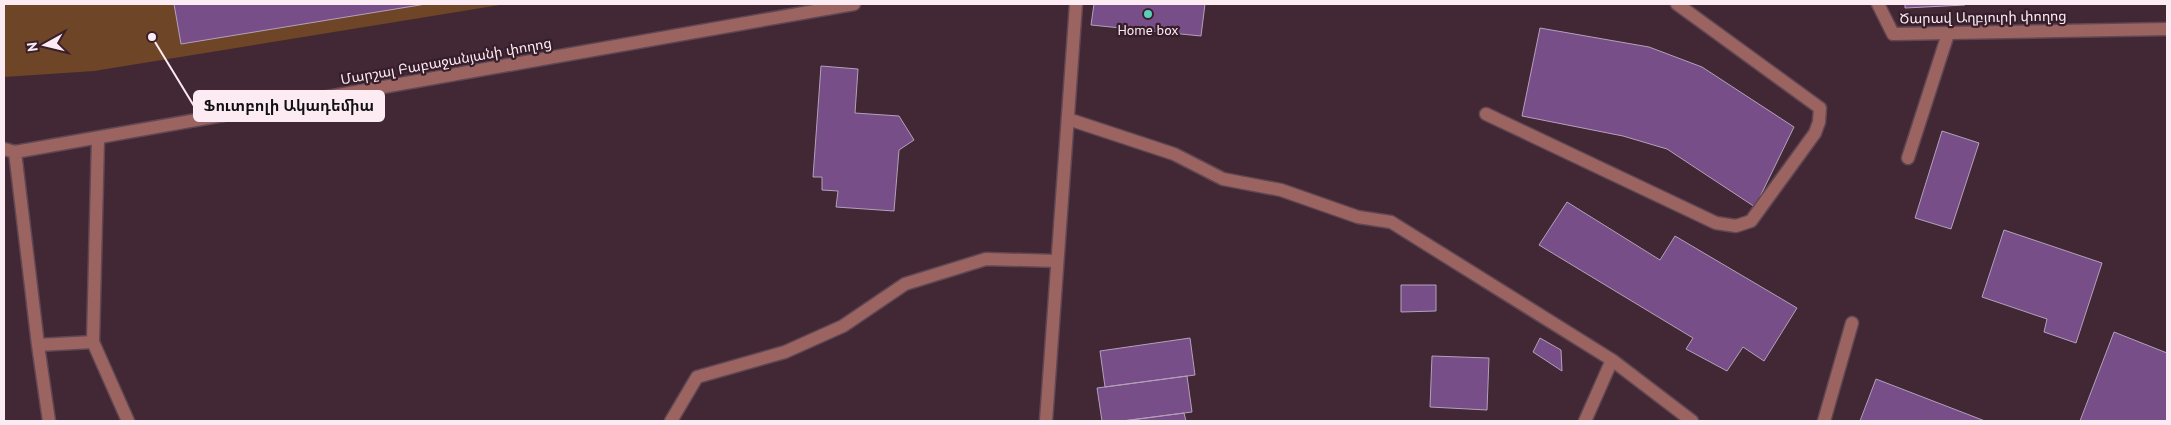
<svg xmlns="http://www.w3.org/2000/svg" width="2171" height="425" viewBox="0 0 2171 425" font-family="'PT Sans','Noto Sans Armenian',sans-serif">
<rect width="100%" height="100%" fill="#422835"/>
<path fill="#6e4527" d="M 4,4 L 506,4 L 94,71 L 4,77 Z"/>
<path fill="#774e88" stroke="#b3a1bb" d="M 174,4 L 426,4 L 181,44 Z
M 1094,4 L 1205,4 L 1201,36 L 1091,25 Z
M 1905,4 L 1965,4 L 1965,5 L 1905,8 Z
M 1540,28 L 1649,47 L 1702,67 L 1794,127 L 1755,207 L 1667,149 L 1623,136 L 1522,116 Z
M 821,66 L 858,69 L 855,113 L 899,116 L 914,140 L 899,150 L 894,211 L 836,207 L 838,191 L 822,190 L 822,177 L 813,177 Z
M 1942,131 L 1979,143 L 1951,229 L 1915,218 Z
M 1567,202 L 1660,260 L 1675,236 L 1797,308 L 1764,361 L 1743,347 L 1727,371 L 1686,349 L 1693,338 L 1539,245 Z
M 2004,230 L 2102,263 L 2076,343 L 2044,332 L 2047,319 L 1982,297 Z
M 1401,285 L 1436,285 L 1436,311 L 1401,312 Z
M 2114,332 L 2167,353 L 2167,421 L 2080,421 Z
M 1190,338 L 1195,375 L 1105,387 L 1100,351 Z
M 1540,338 L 1561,350 L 1562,371 L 1533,352 Z
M 1432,356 L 1489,358 L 1487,410 L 1430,407 Z
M 1187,376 L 1192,412 L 1122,421 L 1102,421 L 1097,388 Z
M 1876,379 L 1985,421 L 1860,421 Z
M 1184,413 L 1186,421 L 1123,421 Z"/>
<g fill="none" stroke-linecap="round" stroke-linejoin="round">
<defs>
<path id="service" d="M 1068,119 L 1174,154 L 1223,179 L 1281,190 L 1358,217 L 1391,222 L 1612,360 L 1692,421
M 4,149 L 15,152 L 38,345 L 49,421
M 1908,158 L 1948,34
M 38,345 L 93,342
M 671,421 L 697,377 L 785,352 L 843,326 L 905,284 L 986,259 L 1057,261
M 1585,421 L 1612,360
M 1824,421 L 1852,323"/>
<path id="minor" d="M 1878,4 L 1893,34 L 2167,29
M 1486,114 L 1716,223 L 1736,226 L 1751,221 L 1815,133 L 1819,122 L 1820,108 L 1677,4
M 98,139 L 93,342 L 128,421
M 15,152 L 854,4
M 1046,421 L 1076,4"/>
</defs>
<use href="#service" stroke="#604753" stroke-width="15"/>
<use href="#minor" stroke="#604753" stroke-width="15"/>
<use href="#service" stroke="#9b6461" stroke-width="12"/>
<use href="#minor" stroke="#9b6461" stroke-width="12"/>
</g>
<circle fill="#5bcebb" stroke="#371e2b" stroke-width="2" cx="1148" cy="14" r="5"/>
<g text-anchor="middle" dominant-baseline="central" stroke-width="4.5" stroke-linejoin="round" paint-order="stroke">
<g font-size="14" fill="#fdebf3" stroke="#371e2b">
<text transform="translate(1983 17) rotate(-1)">Ծարավ Աղբյուրի փողոց</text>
<text transform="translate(446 61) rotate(-10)">Մարշալ Բաբաջանյանի փողոց</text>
</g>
<g font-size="14" fill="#fdebf3" stroke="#371e2b">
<text x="1148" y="30">Home box</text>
</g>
</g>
<path fill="none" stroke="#fdebf3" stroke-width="2" d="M152 37L194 106"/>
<circle fill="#fdebf3" stroke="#371e2b" stroke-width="2" cx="152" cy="37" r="5"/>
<rect fill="#fdebf3" stroke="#fdebf3" stroke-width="2" x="194" y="91" width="190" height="30" rx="5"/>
<g font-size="15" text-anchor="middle" font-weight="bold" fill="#111">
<text x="289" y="111">Ֆուտբոլի Ակադեմիա</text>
</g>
<rect width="2171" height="425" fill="none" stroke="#fdebf3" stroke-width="10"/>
<g transform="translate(45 45) rotate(262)" stroke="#371e2b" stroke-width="4" paint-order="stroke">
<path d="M0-4L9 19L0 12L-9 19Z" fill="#fdebf3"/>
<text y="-8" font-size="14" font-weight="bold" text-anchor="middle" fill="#fdebf3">N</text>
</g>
</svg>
